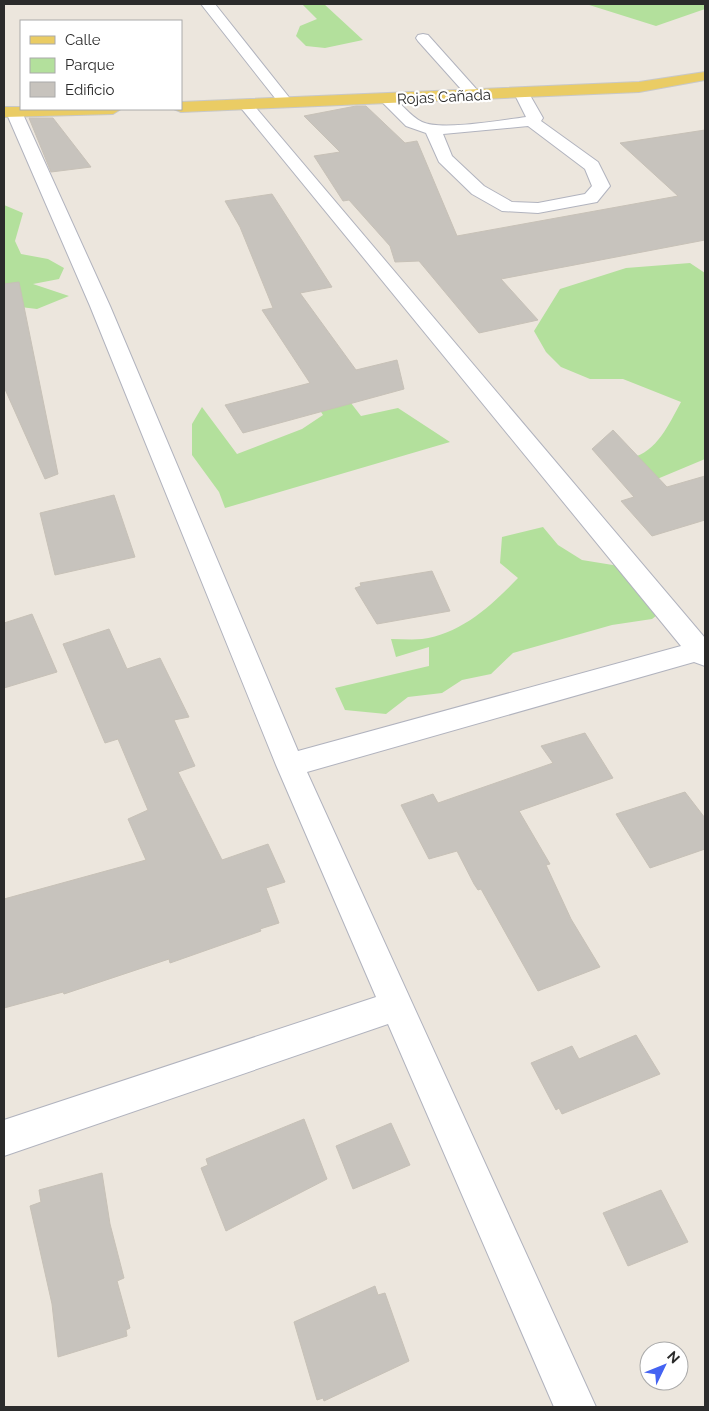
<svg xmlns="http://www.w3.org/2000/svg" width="709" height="1411" viewBox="0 0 709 1411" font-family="Raleway,sans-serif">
<rect width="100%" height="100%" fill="#ece6dd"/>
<path fill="#b3e09c" d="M 302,4 L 324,4 L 363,40 L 325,48 L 306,46 L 296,36 L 300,26 L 317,19 Z
M 586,4 L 705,4 L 705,9 L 656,26 Z
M 4,205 L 23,213 L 15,241 L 21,254 L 48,259 L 64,268 L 59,279 L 33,284 L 69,296 L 37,309 L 4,305 Z
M 690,263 L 705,273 L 705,459 L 650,482 L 631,458 C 657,452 669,424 681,402 L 623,379 L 590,379 L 561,367 L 546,352 L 534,331 L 560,289 L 626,268 Z
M 344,394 L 361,416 L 398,408 L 450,442 L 225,508 L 219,492 L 192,455 L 192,424 L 202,407 L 237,454 L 302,429 L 323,415 L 314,401 Z
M 543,527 L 558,545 L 582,560 L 625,567 L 670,605 L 652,619 L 612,625 L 513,653 L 491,674 L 462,680 L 442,693 L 408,697 L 386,714 L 345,710 L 335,688 L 429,666 L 429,647 L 396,657 L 391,639 C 401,639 412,640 422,639 C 461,634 492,605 518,578 L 500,563 L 502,537 Z"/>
<path fill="#c7c3bd" stroke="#c7c1b7" d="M 356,106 L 366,106 L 405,143 L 417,141 L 457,236 L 678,196 L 620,143 L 705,130 L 705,240 L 501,279 L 538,320 L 479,333 L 419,261 L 395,262 L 390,246 L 349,200 L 343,201 L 314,156 L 340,152 L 304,116 Z
M 29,118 L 53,118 L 91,167 L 51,172 Z
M 272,194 L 332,287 L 300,293 L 356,370 L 397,360 L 404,389 L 243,433 L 225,405 L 310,383 L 262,310 L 273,308 L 240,227 L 225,201 Z
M 19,282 L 58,474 L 45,479 L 4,387 L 4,284 Z
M 613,430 L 667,487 L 705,476 L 705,520 L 652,536 L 621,501 L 634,497 L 592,449 Z
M 114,495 L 135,557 L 55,575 L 40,513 Z
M 432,571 L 450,611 L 377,624 L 355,588 L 361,586 L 360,583 Z
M 32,614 L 57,672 L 4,688 L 4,623 Z
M 109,629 L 127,669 L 160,658 L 189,717 L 174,720 L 195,766 L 178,772 L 222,860 L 268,844 L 285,882 L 266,888 L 279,923 L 260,929 L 261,931 L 170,963 L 169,959 L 64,994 L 63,992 L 4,1008 L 4,899 L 146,860 L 128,819 L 148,810 L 118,739 L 105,743 L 63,644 Z
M 585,733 L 613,778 L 519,811 L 550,864 L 546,865 L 571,919 L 600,967 L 538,991 L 481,889 L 478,890 L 474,884 L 457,851 L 429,859 L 401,805 L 433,794 L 438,803 L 553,763 L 541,746 Z
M 685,792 L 705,818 L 705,849 L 650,868 L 616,814 Z
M 636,1035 L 660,1074 L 562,1114 L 559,1108 L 556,1110 L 531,1063 L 572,1046 L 579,1059 Z
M 304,1119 L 327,1179 L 226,1231 L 201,1168 L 208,1165 L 206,1159 Z
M 391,1123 L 410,1165 L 353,1189 L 336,1146 Z
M 102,1173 L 110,1224 L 124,1278 L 117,1281 L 130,1328 L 126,1330 L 127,1336 L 58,1357 L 52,1304 L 30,1206 L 41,1202 L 39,1190 Z
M 661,1190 L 688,1242 L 628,1266 L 603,1213 Z
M 375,1286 L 378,1295 L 385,1293 L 409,1361 L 324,1401 L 323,1398 L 317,1400 L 294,1322 Z"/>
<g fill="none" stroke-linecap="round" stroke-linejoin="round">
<defs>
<path id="minor" d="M 201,4 L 215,4 L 292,101 L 295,104 L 292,107 L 282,107 Z
M 423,34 L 428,35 L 479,92 L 482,95 L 479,98 L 469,98 L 418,41 L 416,38 L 418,35 Z
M 522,88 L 527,90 L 543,118 L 541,121 L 598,162 L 610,186 L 597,202 L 538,213 L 502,211 L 472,194 L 439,162 L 426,133 L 406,126 L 379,99 L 382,96 L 392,96 C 402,104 410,116 422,122 C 441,131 504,120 526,117 L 514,93 ZM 528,126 L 585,169 L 592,186 L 585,194 L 538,203 L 512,202 L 484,186 L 452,156 L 443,134 Z
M 246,100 L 251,102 L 705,638 L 705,666 L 694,662 L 307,772 L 596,1407 L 554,1407 L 388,1024 L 4,1156 L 4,1120 L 376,997 L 276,765 L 90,306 L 6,112 L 8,109 L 20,109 L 22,112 L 110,306 L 298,751 L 681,646 L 241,108 L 238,105 Z"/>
<path id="major" d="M 705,72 L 705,80 L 639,92 L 181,112 L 174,109 L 181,109 L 181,102 L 639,82 Z
M 4,107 L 21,107 L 21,109 L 121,109 L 113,114 L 4,117 Z"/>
</defs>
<use href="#minor" stroke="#b1b3be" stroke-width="2"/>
<use href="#major" stroke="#c8c8c8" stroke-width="2"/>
<use href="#minor" fill="#fff" fill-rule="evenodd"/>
<use href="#major" fill="#eacc64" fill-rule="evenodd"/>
</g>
<g text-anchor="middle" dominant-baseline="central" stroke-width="4.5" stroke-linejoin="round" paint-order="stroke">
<g font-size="15" fill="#2b2b2b" stroke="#fff">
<text transform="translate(444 97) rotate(-3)">Rojas Cañada</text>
</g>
</g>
<rect width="709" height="1411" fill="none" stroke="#2b2b2b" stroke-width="10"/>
<rect x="20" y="20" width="162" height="90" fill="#ffffff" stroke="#aaaaaa"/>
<rect x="30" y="36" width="25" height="8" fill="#eacc64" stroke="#aaaaaa"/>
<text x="65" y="45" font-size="15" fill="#2b2b2b">Calle</text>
<rect x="30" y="58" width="25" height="15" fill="#b3e09c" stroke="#aaaaaa"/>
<text x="65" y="70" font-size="15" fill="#2b2b2b">Parque</text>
<rect x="30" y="82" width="25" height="15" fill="#c7c3bd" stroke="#aaaaaa"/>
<text x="65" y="95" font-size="15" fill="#2b2b2b">Edificio</text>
<g transform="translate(664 1366) rotate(47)"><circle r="24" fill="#ffffff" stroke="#aaaaaa"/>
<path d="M0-4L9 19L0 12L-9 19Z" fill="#4463f2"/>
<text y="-8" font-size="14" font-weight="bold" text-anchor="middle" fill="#2b2b2b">N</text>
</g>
</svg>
